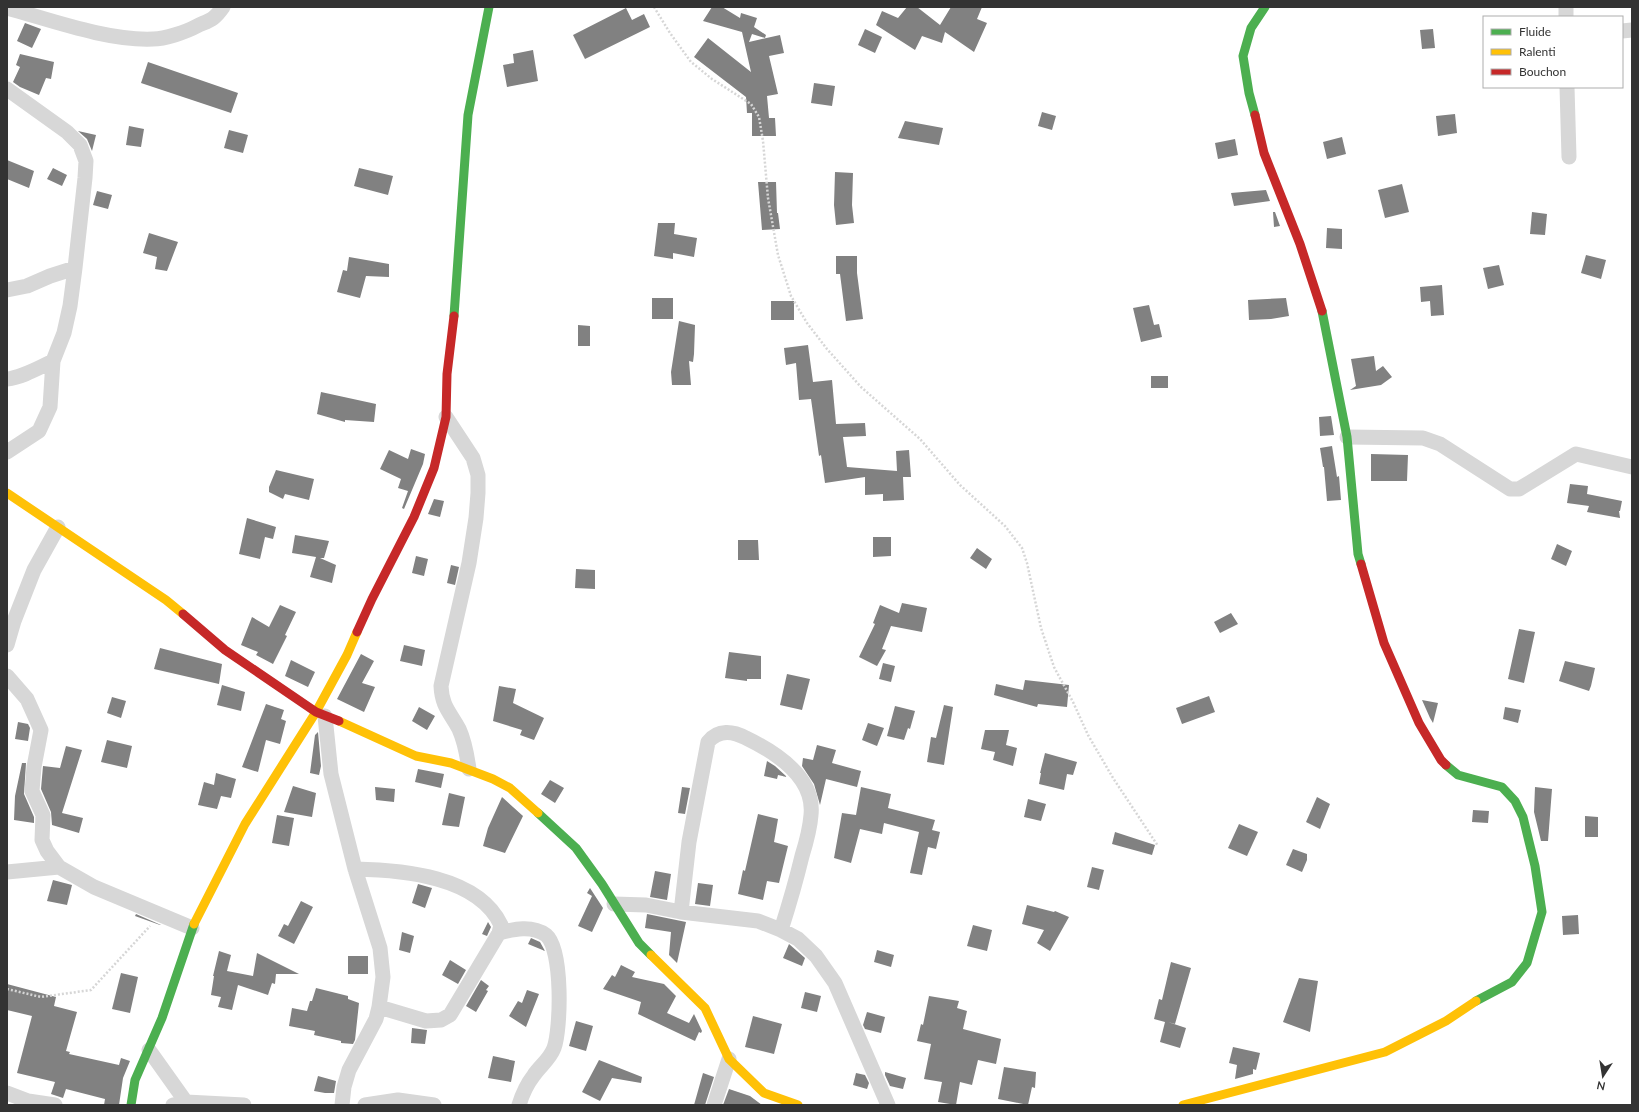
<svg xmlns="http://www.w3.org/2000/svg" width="1639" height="1112" viewBox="0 0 1639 1112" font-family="Lato,sans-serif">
<rect width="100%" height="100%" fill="#fff"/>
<path fill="#818181" d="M 712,7 L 722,7 L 740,18 L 741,13 L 757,18 L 754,27 L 766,35 L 765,38 L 752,34 L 749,42 L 780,35 L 784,53 L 769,56 L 778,94 L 767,96 L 769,118 L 775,118 L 776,136 L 752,136 L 752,113 L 747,113 L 746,97 L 694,57 L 708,38 L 751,72 L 742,32 L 703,21 Z
M 907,7 L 917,7 L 940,25 L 951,7 L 982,7 L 977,19 L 987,23 L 974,52 L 945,32 L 942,43 L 922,36 L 915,50 L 876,25 L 882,11 L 898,18 Z
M 626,8 L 632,20 L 644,14 L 650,27 L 585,59 L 573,35 Z
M 25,23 L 41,29 L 32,48 L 17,41 Z
M 865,29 L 882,37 L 875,53 L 858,45 Z
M 1433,29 L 1435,48 L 1422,49 L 1420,30 Z
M 533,50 L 538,81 L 507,87 L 503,65 L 514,63 L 513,54 Z
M 20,54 L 54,62 L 51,79 L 46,78 L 39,95 L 20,87 L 13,82 L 20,67 L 16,65 Z
M 148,62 L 238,93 L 231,113 L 141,83 Z
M 814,83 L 835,86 L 832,106 L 811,103 Z
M 1042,112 L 1056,116 L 1052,130 L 1038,126 Z
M 1455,114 L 1457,133 L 1438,136 L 1436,116 Z
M 905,121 L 943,128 L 939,145 L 898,138 Z
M 129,126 L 144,129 L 141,147 L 126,145 Z
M 229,130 L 248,135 L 243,153 L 224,148 Z
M 78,131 L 96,135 L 92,151 L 87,139 Z
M 1342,137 L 1346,154 L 1327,159 L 1323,142 Z
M 1235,139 L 1238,155 L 1218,159 L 1215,143 Z
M 7,160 L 34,171 L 29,188 L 7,179 Z
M 53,168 L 67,175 L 62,186 L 47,179 Z
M 359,168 L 393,176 L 388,195 L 354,186 Z
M 835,172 L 853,173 L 852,205 L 854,223 L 836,225 L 834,205 Z
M 758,182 L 776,182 L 777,213 L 778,213 L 780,229 L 762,230 Z
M 1402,184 L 1409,212 L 1385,218 L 1378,190 Z
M 1266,190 L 1270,201 L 1234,206 L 1231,193 Z
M 97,191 L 112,195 L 108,209 L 93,205 Z
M 1273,212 L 1275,212 L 1280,226 L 1274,227 Z
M 1532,212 L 1547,214 L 1545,235 L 1530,234 Z
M 658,223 L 675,223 L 674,234 L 697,238 L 694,257 L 673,253 L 673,259 L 654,256 Z
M 1327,228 L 1342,229 L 1342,249 L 1326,248 Z
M 149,233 L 178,242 L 167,271 L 155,269 L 157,257 L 143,253 Z
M 1586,255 L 1606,260 L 1601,279 L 1581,273 Z
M 836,256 L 857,256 L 857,273 L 863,319 L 846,321 L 840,274 L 836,274 Z
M 349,257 L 389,264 L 389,277 L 366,276 L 360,298 L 337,292 L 343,270 L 347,271 Z
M 1499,265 L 1504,285 L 1488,289 L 1483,268 Z
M 1442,285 L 1444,315 L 1431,316 L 1430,301 L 1421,302 L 1420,287 Z
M 652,298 L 673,298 L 673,319 L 652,319 Z
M 1286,298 L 1289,316 L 1271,319 L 1249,320 L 1248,300 Z
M 771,301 L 794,301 L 794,320 L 771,320 Z
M 1149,305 L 1154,325 L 1159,324 L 1162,337 L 1141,342 L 1133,308 Z
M 679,321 L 695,325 L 694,354 L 693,362 L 689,361 L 691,385 L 672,385 L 671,372 Z
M 578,325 L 590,326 L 590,346 L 578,346 Z
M 808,345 L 813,382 L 832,380 L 836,424 L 865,423 L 866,436 L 843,437 L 847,467 L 897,471 L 896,451 L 909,450 L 911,477 L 903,477 L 904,500 L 883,501 L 883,494 L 865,495 L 865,477 L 825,483 L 821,455 L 819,456 L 811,399 L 799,400 L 796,363 L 786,365 L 784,348 Z
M 1374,356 L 1376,371 L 1383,366 L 1392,377 L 1381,385 L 1350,390 L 1356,386 L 1351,359 Z
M 1151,376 L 1168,376 L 1168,388 L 1151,388 Z
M 321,392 L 376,404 L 374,422 L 345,420 L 345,422 L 317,414 Z
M 1331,416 L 1334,435 L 1320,436 L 1319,417 Z
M 1332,446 L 1337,477 L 1339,476 L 1341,500 L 1327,501 L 1324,467 L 1323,467 L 1320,448 Z
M 411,449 L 425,454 L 423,464 L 404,509 L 402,508 L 408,491 L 398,488 L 401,479 L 380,469 L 389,450 L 408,459 Z
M 1371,454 L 1408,455 L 1407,481 L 1371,481 Z
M 276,470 L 314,479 L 309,500 L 285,494 L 283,499 L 269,492 L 269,487 Z
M 1570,484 L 1588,486 L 1587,494 L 1622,501 L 1620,511 L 1619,511 L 1620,518 L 1587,512 L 1589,506 L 1567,503 Z
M 434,499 L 444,501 L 440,517 L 428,514 Z
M 247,518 L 276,527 L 273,539 L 265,537 L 260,559 L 239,554 Z
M 295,535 L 329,541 L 324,558 L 320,558 L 336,565 L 332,583 L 310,577 L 316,557 L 292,553 Z
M 873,537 L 891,537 L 891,556 L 873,557 Z
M 738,540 L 758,540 L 759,560 L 738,560 Z
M 1557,544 L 1572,551 L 1566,566 L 1551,559 Z
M 977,548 L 992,559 L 986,569 L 970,558 Z
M 416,556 L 428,559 L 424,576 L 412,573 Z
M 451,565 L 459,567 L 455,585 L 447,583 Z
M 576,569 L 595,570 L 595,589 L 575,588 Z
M 902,603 L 927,608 L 922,632 L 891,626 L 882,649 L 886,650 L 877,666 L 859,657 L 875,624 L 873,623 L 880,605 L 899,613 Z
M 280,605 L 296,612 L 285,635 L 287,636 L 273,664 L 256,655 L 258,652 L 241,645 L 252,617 L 269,627 Z
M 1231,613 L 1238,624 L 1220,633 L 1214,622 Z
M 1519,629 L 1535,632 L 1524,683 L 1508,679 Z
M 404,645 L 425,650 L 422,666 L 400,661 Z
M 160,648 L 222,664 L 219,684 L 154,669 Z
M 729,652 L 761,656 L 761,679 L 747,679 L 747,681 L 725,678 Z
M 361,654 L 374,661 L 362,683 L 375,687 L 364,712 L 337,699 Z
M 291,660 L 315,672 L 308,687 L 285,676 Z
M 1565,661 L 1595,668 L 1591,686 L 1589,691 L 1559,681 Z
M 883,663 L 895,666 L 891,682 L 879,679 Z
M 787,674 L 810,679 L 802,710 L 780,705 Z
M 1025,680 L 1069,685 L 1067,707 L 1038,704 L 1037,707 L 994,695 L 996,684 L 1023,690 Z
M 222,685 L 245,692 L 241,711 L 217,705 Z
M 499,686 L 516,689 L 513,703 L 544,718 L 534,740 L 520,735 L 522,730 L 493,721 Z
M 1209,696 L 1215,712 L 1182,724 L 1176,708 Z
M 112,697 L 126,701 L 121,718 L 107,713 Z
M 1422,700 L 1438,703 L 1433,723 L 1430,718 Z
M 266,704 L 284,710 L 281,719 L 286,721 L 280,744 L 266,740 L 258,772 L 242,767 Z
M 944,705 L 953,707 L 944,765 L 927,762 L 931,737 L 936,738 Z
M 895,706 L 915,711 L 910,729 L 908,728 L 904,740 L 887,736 Z
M 419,707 L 435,716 L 427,730 L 412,721 Z
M 1505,707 L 1521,710 L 1518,723 L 1503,719 Z
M 18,722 L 28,724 L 30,728 L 28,741 L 15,739 Z
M 868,723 L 884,728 L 877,746 L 862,740 Z
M 985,730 L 1009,730 L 1006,745 L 1017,748 L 1013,766 L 993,760 L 995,752 L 981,749 Z
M 318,732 L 321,766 L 319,775 L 310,773 L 315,735 Z
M 107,740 L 132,746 L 127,768 L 101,762 Z
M 817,745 L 836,750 L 832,763 L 861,771 L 857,787 L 826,779 L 820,805 L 814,784 L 802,766 L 803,758 L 813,760 Z
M 66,746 L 82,750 L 62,813 L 83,818 L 79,833 L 52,825 L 51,812 L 41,789 L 43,766 L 60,768 Z
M 1045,753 L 1077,762 L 1073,775 L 1067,774 L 1064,790 L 1039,784 L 1041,773 L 1040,773 Z
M 767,761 L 775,766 L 787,777 L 778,775 L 777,779 L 764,776 Z
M 22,763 L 26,763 L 24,794 L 34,817 L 34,823 L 14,820 L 15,796 Z
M 418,769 L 444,774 L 441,788 L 415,782 Z
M 216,773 L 236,779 L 231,798 L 221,796 L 217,809 L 198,805 L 204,782 L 214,785 Z
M 550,780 L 564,788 L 555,803 L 541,794 Z
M 293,786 L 316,793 L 312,817 L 284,812 Z
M 375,787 L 395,789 L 394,802 L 376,800 Z
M 682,787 L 690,788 L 685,814 L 678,813 Z
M 861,787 L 891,794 L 888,808 L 935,820 L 932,830 L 940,832 L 936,849 L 928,847 L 922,875 L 910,873 L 919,832 L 884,823 L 882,834 L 860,829 L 851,863 L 834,858 L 842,813 L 856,815 Z
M 1535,787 L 1552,789 L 1548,841 L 1541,841 L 1534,812 Z
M 449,793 L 465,797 L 459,827 L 442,825 Z
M 502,797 L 523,816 L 505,853 L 483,846 L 488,828 Z
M 1317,797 L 1330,804 L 1320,829 L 1306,822 Z
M 1028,799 L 1046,804 L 1041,821 L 1024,817 Z
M 1473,810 L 1489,811 L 1488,823 L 1472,822 Z
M 758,814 L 778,819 L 774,842 L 788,846 L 779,883 L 767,881 L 763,900 L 738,894 L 743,870 L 745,871 Z
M 277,815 L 294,818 L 289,846 L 272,843 Z
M 1585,816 L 1598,817 L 1598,837 L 1585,837 Z
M 1239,824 L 1258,832 L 1247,856 L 1228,848 Z
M 1115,832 L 1155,845 L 1152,855 L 1112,844 Z
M 1293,849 L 1307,854 L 1307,860 L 1302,872 L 1286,865 Z
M 1092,867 L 1104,870 L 1099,890 L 1087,887 Z
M 655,871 L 671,874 L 667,900 L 650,897 Z
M 53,880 L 72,885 L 67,905 L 47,901 Z
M 698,883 L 713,885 L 710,906 L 695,904 Z
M 418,884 L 432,888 L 425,908 L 412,903 Z
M 590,888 L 603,908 L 592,932 L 578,926 L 592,896 L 587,893 Z
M 301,901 L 313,907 L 294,944 L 278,936 L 284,924 L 288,926 Z
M 1027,905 L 1054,912 L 1055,911 L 1069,917 L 1050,951 L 1037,943 L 1044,930 L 1022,924 Z
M 136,914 L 161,925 L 160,925 L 135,916 Z
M 647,914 L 686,922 L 677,963 L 669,955 L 671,932 L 645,928 Z
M 1578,915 L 1579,934 L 1563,935 L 1562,916 Z
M 488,922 L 491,927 L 487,936 L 482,934 Z
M 973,925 L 992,930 L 987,951 L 967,946 Z
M 402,932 L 414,936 L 410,953 L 399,950 Z
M 531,938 L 540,942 L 545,951 L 528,944 Z
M 789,944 L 805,958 L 802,966 L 783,958 Z
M 877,950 L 894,955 L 891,967 L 874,962 Z
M 219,951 L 231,955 L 227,971 L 253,976 L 257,953 L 299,974 L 276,974 L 275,984 L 272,983 L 268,995 L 238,985 L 232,1010 L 218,1007 L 221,997 L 211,995 L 214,976 L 213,976 Z
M 348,956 L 368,956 L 368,974 L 348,974 Z
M 450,960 L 466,970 L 458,984 L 442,975 Z
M 1171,962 L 1191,968 L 1175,1024 L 1168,1022 L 1186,1028 L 1180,1048 L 1160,1042 L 1165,1022 L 1154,1019 L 1159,999 L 1162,1000 Z
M 621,965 L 635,972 L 632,977 L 664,984 L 676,996 L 667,1013 L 689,1023 L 694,1014 L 702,1031 L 701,1033 L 699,1032 L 695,1041 L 638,1014 L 641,1002 L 603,989 L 612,975 L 615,977 Z
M 121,973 L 138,977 L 130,1013 L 112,1009 Z
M 1299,978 L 1318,981 L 1310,1032 L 1283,1022 Z
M 481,980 L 489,986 L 486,990 L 488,991 L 476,1012 L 466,1006 Z
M 7,984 L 56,997 L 54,1006 L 77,1012 L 66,1051 L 70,1052 L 69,1054 L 119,1065 L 121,1058 L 130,1061 L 123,1078 L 119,1105 L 104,1105 L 105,1099 L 66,1089 L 63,1098 L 51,1094 L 55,1082 L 17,1073 L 32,1016 L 7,1010 Z
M 316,988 L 348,996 L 348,999 L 359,1003 L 355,1040 L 353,1044 L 341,1043 L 341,1041 L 314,1035 L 315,1031 L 289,1026 L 292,1008 L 307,1011 L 310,1001 L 312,1001 Z
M 527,990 L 539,994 L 526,1027 L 509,1016 L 518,1001 L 522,1003 Z
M 805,992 L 821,996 L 817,1012 L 801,1008 Z
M 929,996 L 959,1001 L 957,1008 L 967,1011 L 963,1029 L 1001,1039 L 996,1064 L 978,1060 L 972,1085 L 960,1082 L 956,1105 L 938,1102 L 942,1082 L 924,1079 L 931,1044 L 917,1041 L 921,1024 L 923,1025 Z
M 867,1012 L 885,1017 L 881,1033 L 865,1029 L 863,1025 Z
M 753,1016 L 782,1024 L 774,1054 L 745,1047 Z
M 576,1021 L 593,1026 L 586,1051 L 569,1046 Z
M 412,1028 L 427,1030 L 425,1044 L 411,1043 Z
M 1233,1047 L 1260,1053 L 1256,1070 L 1253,1069 L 1253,1074 L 1235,1079 L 1237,1065 L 1229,1063 Z
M 493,1056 L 515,1061 L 511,1082 L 488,1078 Z
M 599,1060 L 642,1077 L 641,1083 L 612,1078 L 600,1101 L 582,1092 Z
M 1004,1067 L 1036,1072 L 1035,1088 L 1032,1087 L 1028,1105 L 998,1099 Z
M 885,1072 L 906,1078 L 903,1089 L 890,1086 L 885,1075 Z
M 703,1073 L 714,1077 L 705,1105 L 694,1105 Z
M 856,1073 L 865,1075 L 869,1083 L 867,1089 L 853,1085 Z
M 318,1076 L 336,1081 L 334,1093 L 325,1093 L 314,1091 Z
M 729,1089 L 750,1096 L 762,1105 L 723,1105 Z"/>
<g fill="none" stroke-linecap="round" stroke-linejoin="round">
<path stroke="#d6d6d6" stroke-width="2.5" stroke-dasharray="2 2" stroke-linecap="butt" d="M 654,7 L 670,33 L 691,62 L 712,79 L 751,104 L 759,117 L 763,141 L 768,198 L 778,255 L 791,296 L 807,323 L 827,349 L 861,387 L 920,439 L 960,485 L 1005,526 L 1022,548 L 1027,563 L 1041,628 L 1054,667 L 1073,702 L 1088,735 L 1113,778 L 1158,846
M 7,989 L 41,997 L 91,990 L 150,926"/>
<path stroke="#d7d7d7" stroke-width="15" d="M 1566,7 L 1566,17
M 7,8 C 51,20 108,41 153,39 C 165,39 186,32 197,26 C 210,20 214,20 223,7
M 1622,31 L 1632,30
M 1567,87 L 1569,157
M 7,89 L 67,132 L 80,145 L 86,161 L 85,178 L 75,268 L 50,276 L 27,286 L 7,290
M 7,379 C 23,377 38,368 53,361 L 64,333 L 70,306 L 75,268
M 446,417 L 473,458 L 478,475 L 478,493 L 476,518 L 469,563 L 441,686 C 442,707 450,712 459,729 C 465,742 467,755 469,769
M 1347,437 L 1423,438 L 1440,444 L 1510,489 L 1519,489 L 1576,454 L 1632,467
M 7,452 L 39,431 L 50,407 L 53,361
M 7,645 L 14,621 L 34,570 L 58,527
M 7,676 L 27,699 L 41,730 L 34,767 L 32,791 L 43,815 L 42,840 L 47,851 L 59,867 L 94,887 L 192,928
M 325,716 L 331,774 L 355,869 L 380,948 L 383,977 L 379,1007 L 376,1019 L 349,1070 L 344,1087 L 342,1105
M 355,869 C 402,870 478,876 501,925 L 499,933 L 450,1015 L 441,1020 L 426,1021 L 379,1007
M 7,872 L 59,867
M 614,904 L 646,905 L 681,912 L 758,921 L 781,930 L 798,939 L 816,956 L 835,983 L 888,1105
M 681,912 L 689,842 L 708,742 C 718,729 733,731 746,738 C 775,752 815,777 811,815 C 810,829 806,843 802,856 C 796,881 789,905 781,930
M 499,933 C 514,929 532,925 546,935 C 563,949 561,1029 554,1048 C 550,1059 540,1066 534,1075 C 527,1084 522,1095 519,1105
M 149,1050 L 186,1102
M 7,1093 L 28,1101 L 55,1105
M 173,1105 L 186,1102 L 244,1105
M 365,1105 L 398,1100 L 434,1105
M 714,1105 L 729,1059"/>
<path stroke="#4caf50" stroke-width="9" d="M 1255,115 L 1249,93 L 1243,56 L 1251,28 L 1265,7
M 1322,311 L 1347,437 L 1358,554 L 1361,564
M 454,316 L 468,115 L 489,7
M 1446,765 L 1458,775 L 1502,787 L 1515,801 L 1523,817 L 1535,866 L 1542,912 L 1527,963 L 1512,982 L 1476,1001
M 538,813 L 576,848 L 602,884 L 639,943 L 651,955
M 131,1105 L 135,1080 L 162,1018 L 194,924"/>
<path stroke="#ffc107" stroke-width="9" d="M 7,493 L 166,600 L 183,614
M 339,721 L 416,756 L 451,763 L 493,779 L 510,788 L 538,813
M 194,924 L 245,824 L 316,712 L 347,655 L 357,632
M 651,955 L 705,1008 L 729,1059 L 764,1093 L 798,1105
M 1183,1105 L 1385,1052 L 1446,1021 L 1476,1001"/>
<path stroke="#c62828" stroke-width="9" d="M 1255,115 L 1264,153 L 1300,244 L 1322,311
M 1361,564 L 1384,643 L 1419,723 L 1441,760 L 1446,765
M 183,614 L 225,650 L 316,712 L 339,721
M 357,632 L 372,599 L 414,517 L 434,468 L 446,417 L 447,374 L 454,316"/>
</g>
<rect width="1639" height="1112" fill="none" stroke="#333333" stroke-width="16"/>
<rect x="1483" y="16" width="140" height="72" fill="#ffffff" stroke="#adadad"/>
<rect x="1491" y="29" width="20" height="6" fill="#4caf50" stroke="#adadad"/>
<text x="1519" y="36" font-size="12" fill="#333333">Fluide</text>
<rect x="1491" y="49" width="20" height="6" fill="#ffc107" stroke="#adadad"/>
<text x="1519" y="56" font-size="12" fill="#333333">Ralenti</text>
<rect x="1491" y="69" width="20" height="6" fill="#c62828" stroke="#adadad"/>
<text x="1519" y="76" font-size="12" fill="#333333">Bouchon</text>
<g transform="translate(1603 1076) rotate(192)" stroke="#ffffff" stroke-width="3" paint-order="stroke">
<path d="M0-3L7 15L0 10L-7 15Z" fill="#333333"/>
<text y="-6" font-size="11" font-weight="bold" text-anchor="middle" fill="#333333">N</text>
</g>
</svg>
